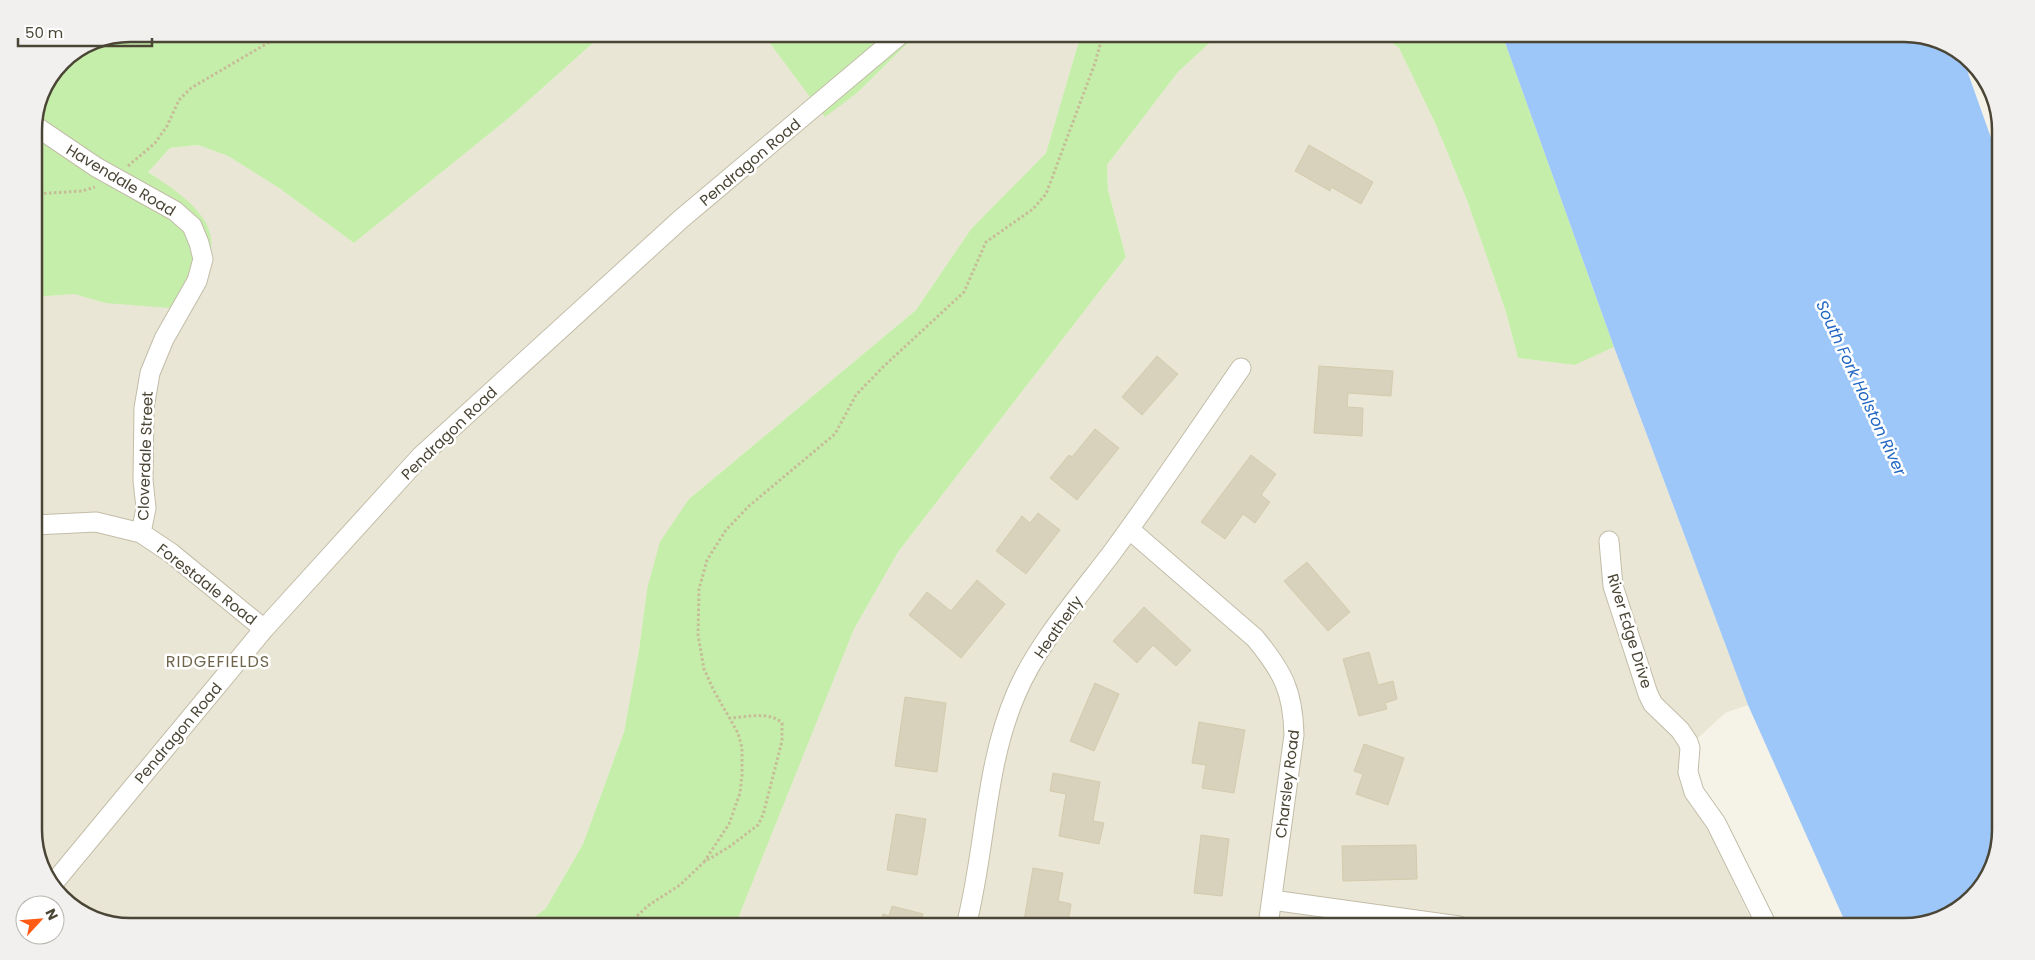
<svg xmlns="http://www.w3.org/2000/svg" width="2035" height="960" viewBox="0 0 2035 960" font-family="Poppins,sans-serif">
<rect width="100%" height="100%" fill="#f5f3e7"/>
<path fill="#eae6d5" d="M 603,34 L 763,34 L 825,116 L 857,93 L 917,34 L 1081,34 L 1046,153 L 971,229 L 916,310 L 689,499 L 647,589 L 639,650 L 624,732 L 583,844 L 546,908 L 524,926 L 130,926 L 93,919 L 53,888 L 34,837 L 34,297 L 74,294 L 105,303 L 158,179 L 148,171 L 170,148 L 198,145 L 228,156 L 279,188 L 354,243 L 510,117 Z
M 1219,34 L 1380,34 L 1399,48 L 1436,125 L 1467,200 L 1506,312 L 1518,358 L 1575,365 L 1614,347 L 1748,705 L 1725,713 L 1686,749 L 1693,797 L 1754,926 L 735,926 L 854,629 L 898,552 L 1126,257 L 1108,190 L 1107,165 L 1178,72 Z"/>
<path fill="#c6eeab" d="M 130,34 L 603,34 L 510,117 L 354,243 L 279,188 L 228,156 L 198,145 L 170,148 L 148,172 C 172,188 220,217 210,252 C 207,261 195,272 189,279 C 182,289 176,299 170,308 L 105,303 L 74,294 L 34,297 L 34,124 L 62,62 L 93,41 Z
M 763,34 L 917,34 L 857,93 L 825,117 Z
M 1081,34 L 1219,34 L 1178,72 L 1107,165 L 1108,190 L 1126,257 L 898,552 L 854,629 L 735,926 L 524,926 L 546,908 L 583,844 L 624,732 L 639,650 L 647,589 L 660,542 L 689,499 L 916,310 L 971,229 L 1046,153 Z
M 1380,34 L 1502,34 L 1614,347 L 1575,365 L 1518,358 L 1506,312 L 1467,200 L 1436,125 L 1399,48 Z"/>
<path fill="#9dc6f9" d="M 1502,34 L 1905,34 L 1942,41 L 1963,59 L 2001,166 L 2001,830 L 1994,867 L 1959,910 L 1905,926 L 1847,926 L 1748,705 L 1614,347 Z"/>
<path fill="#d8d1bb" stroke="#d4cbad" d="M 1309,145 L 1373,182 L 1361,204 L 1331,187 L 1330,191 L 1295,171 Z
M 1157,356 L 1178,374 L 1142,415 L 1122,397 Z
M 1319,366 L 1393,371 L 1391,396 L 1348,393 L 1347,407 L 1363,408 L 1362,436 L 1314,433 Z
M 1095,429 L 1119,448 L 1077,500 L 1050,478 L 1069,455 L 1072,457 Z
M 1251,455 L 1276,474 L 1261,495 L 1270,502 L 1255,523 L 1243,514 L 1225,539 L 1201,522 Z
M 1038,513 L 1060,530 L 1026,574 L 996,551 L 1022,516 L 1030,523 Z
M 1307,562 L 1350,612 L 1328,631 L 1284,581 Z
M 977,580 L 1005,604 L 961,658 L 909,615 L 927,592 L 951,611 Z
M 1144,607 L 1191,650 L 1176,666 L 1153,645 L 1137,663 L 1113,641 Z
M 1369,652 L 1378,685 L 1393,681 L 1397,699 L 1385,703 L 1387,709 L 1359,716 L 1343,659 Z
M 1095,683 L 1119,694 L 1094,751 L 1070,741 Z
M 905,697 L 946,703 L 937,772 L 895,766 Z
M 1199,722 L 1245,730 L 1234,793 L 1202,788 L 1206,765 L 1192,763 Z
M 1364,744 L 1404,758 L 1388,805 L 1356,794 L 1363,774 L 1354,771 Z
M 1053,773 L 1100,782 L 1093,821 L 1104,823 L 1099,844 L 1059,836 L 1066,794 L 1050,791 Z
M 896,814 L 926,819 L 917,875 L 887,870 Z
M 1201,835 L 1229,839 L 1222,896 L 1194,893 Z
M 1416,845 L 1417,879 L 1343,881 L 1342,846 Z
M 1033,868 L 1063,873 L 1058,901 L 1071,904 L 1068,923 L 1053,921 L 1052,926 L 1023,926 Z
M 892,906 L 923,914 L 919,926 L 879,926 L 883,914 L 889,916 Z"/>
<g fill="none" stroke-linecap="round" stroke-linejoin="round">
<defs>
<path id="minor" d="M 34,125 L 96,167 L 175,211 L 192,226 L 199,243 L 203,259 L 197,281 L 164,339 L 150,373 L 144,408 L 143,480 L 146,508 L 141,533
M 34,525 L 96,522 L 141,533 L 171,553 L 264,629
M 1129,529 L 1255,638 C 1283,672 1293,691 1294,735 L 1268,926
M 1609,541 L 1613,586 L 1648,694 L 1653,704 L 1680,730 L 1688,742 L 1690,748 L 1688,772 L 1694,792 L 1716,823 L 1767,926
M 52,885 L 264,629 L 421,456 L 681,219 L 901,34
M 1272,900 L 1459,926
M 966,926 C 986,850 984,768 1016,694 C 1036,646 1079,596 1111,554 C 1156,493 1198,430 1241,368"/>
</defs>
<use href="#minor" stroke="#c2bda8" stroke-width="21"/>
<path stroke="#c6bc98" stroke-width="3" stroke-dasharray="2.5 2.5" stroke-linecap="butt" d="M 128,166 L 155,143 L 167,126 L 179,100 L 191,88 L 283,34
M 34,194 L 82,191 L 95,187
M 704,862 L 729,824 L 740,793 L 742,775 L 742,748 L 738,733 L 714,691 L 704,669 L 698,635 L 699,589 L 707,560 L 726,530 L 749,506 L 835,434 L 856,395 L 883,367 L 964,292 L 986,242 L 1033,209 L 1046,194 L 1095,63 L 1103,34
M 626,926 L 649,905 L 680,885 L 704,862 L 729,847 L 758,825 L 763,815 L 782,741 L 782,723 C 770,711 746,717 730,718"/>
<use href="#minor" stroke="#fff" stroke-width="19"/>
</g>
<g text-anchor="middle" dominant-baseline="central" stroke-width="5" stroke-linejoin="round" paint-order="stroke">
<g font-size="15" fill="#4a4535" stroke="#fff">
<text transform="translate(750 162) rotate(-40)">Pendragon Road</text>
<text transform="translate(121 180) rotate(31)">Havendale Road</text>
<text transform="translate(449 433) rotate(-44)">Pendragon Road</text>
<text transform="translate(145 456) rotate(-88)">Cloverdale Street</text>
<text transform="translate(207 584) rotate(38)">Forestdale Road</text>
<text transform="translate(1058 627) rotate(-55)">Heatherly</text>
<text transform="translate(1630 631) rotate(73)">River Edge Drive</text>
<text transform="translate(178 733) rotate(-50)">Pendragon Road</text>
<text transform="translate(1287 784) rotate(-83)">Charsley Road</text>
</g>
<g font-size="16" font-style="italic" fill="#2166c3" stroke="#fff">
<text transform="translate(1861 388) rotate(65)">South Fork Holston River</text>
</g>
<g font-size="16" letter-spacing="1" fill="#6e654b" stroke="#fff">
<text x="218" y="661">RIDGEFIELDS</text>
</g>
</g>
<path d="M0 0H2035V960H0ZM130 42H1904A88 88 0 0 1 1992 130V830A88 88 0 0 1 1904 918H130A88 88 0 0 1 42 830V130A88 88 0 0 1 130 42Z" fill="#f1f0ef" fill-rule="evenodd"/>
<path fill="none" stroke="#4a4535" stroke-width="2.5" d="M130 42H1904A88 88 0 0 1 1992 130V830A88 88 0 0 1 1904 918H130A88 88 0 0 1 42 830V130A88 88 0 0 1 130 42Z"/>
<g transform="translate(40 920) rotate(64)"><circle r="24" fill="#ffffff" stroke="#b7b5ae"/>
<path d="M0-4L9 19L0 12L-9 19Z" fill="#ff5b15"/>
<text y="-8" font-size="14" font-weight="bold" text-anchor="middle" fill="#4a4535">N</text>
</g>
<path d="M18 38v8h134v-8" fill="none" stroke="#4a4535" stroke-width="2.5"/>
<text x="25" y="38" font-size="15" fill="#4a4535" stroke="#ffffff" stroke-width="4" paint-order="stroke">50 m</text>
</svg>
